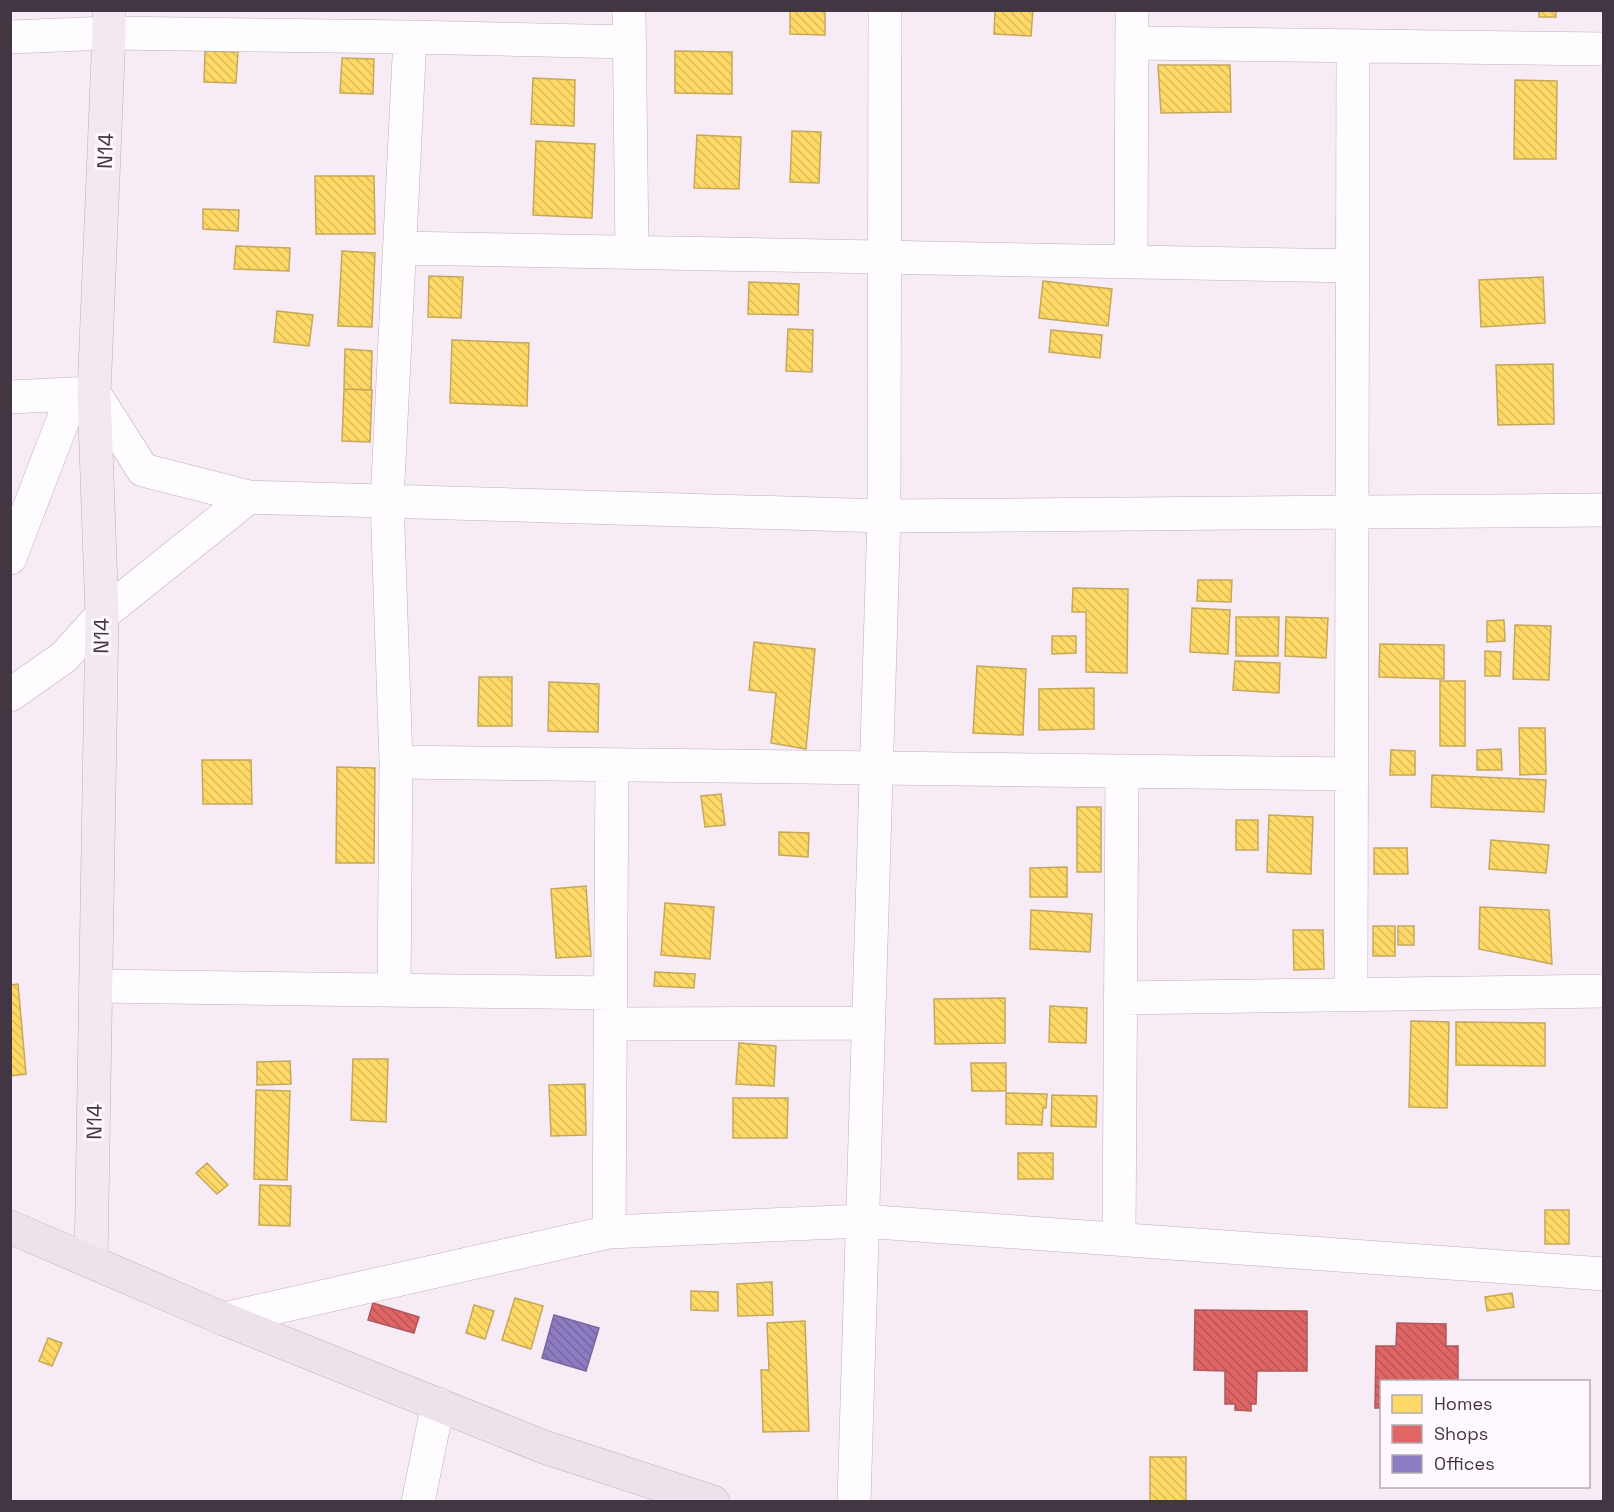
<svg xmlns="http://www.w3.org/2000/svg" width="1614" height="1512" viewBox="0 0 1614 1512" font-family="'Space Grotesk',sans-serif">
<defs>
<pattern id="homes-back-hatch" width="6" height="6" patternUnits="userSpaceOnUse" patternTransform="scale(1.5)"><rect width="6" height="6" fill="#ffd966"/><path d="M-1 5l2 2M0 0l6 6M5-1l2 2" fill="none" stroke="#dcbb5a"/></pattern>
<pattern id="shops-back-hatch" width="6" height="6" patternUnits="userSpaceOnUse" patternTransform="scale(1.5)"><rect width="6" height="6" fill="#e06666"/><path d="M-1 5l2 2M0 0l6 6M5-1l2 2" fill="none" stroke="#b75556"/></pattern>
<pattern id="offices-back-hatch" width="6" height="6" patternUnits="userSpaceOnUse" patternTransform="scale(1.5)"><rect width="6" height="6" fill="#8e7cc3"/><path d="M-1 5l2 2M0 0l6 6M5-1l2 2" fill="none" stroke="#7666a0"/></pattern>
</defs>
<rect width="100%" height="100%" fill="#f7ebf6"/>
<path fill="url(#homes-back-hatch)" stroke="#c6a85b" stroke-width="1.5" d="M 790,10 L 825,10 L 825,35 L 790,34 Z
M 995,10 L 1033,10 L 1031,36 L 994,34 Z
M 1539,10 L 1556,10 L 1556,17 L 1539,17 Z
M 205,51 L 238,52 L 236,83 L 204,82 Z
M 675,51 L 732,52 L 732,94 L 675,93 Z
M 342,58 L 374,59 L 373,94 L 340,93 Z
M 1158,65 L 1230,65 L 1231,112 L 1161,113 Z
M 533,78 L 575,80 L 574,126 L 531,124 Z
M 1515,80 L 1557,81 L 1556,159 L 1514,159 Z
M 792,131 L 821,132 L 819,183 L 790,182 Z
M 697,135 L 741,137 L 739,189 L 694,188 Z
M 536,141 L 595,144 L 592,218 L 533,215 Z
M 315,176 L 374,176 L 375,234 L 316,234 Z
M 203,209 L 239,210 L 238,231 L 203,229 Z
M 236,246 L 290,248 L 289,271 L 234,269 Z
M 342,251 L 375,253 L 372,327 L 338,326 Z
M 429,276 L 463,277 L 461,318 L 428,317 Z
M 1543,277 L 1545,323 L 1481,327 L 1479,280 Z
M 1043,281 L 1112,289 L 1108,326 L 1039,318 Z
M 749,282 L 799,284 L 798,315 L 748,314 Z
M 277,311 L 313,315 L 309,346 L 274,342 Z
M 788,329 L 813,330 L 812,372 L 786,371 Z
M 1051,330 L 1102,335 L 1100,358 L 1049,352 Z
M 452,340 L 529,343 L 527,406 L 450,403 Z
M 345,349 L 372,351 L 371,390 L 344,389 Z
M 1553,364 L 1554,424 L 1498,425 L 1496,365 Z
M 344,389 L 372,390 L 370,442 L 342,441 Z
M 1198,580 L 1232,580 L 1231,602 L 1197,601 Z
M 1073,588 L 1128,589 L 1127,673 L 1086,672 L 1086,612 L 1072,612 Z
M 1192,608 L 1230,610 L 1228,654 L 1190,652 Z
M 1236,617 L 1279,617 L 1278,656 L 1236,656 Z
M 1286,617 L 1328,618 L 1326,658 L 1285,656 Z
M 1504,620 L 1505,641 L 1487,642 L 1487,621 Z
M 1515,625 L 1551,626 L 1549,680 L 1513,679 Z
M 1052,636 L 1076,636 L 1076,653 L 1052,654 Z
M 754,642 L 815,649 L 806,749 L 771,743 L 776,693 L 749,690 Z
M 1380,644 L 1444,645 L 1444,679 L 1379,677 Z
M 1485,651 L 1501,652 L 1500,676 L 1485,676 Z
M 1235,661 L 1280,663 L 1279,693 L 1233,690 Z
M 977,666 L 1026,669 L 1023,735 L 973,733 Z
M 479,677 L 512,677 L 512,726 L 478,726 Z
M 1440,681 L 1465,681 L 1465,746 L 1440,746 Z
M 549,682 L 599,684 L 598,732 L 548,731 Z
M 1094,688 L 1094,729 L 1039,730 L 1039,689 Z
M 1519,728 L 1545,728 L 1546,774 L 1520,775 Z
M 1501,749 L 1502,770 L 1477,770 L 1477,750 Z
M 1391,750 L 1415,751 L 1415,775 L 1390,775 Z
M 202,760 L 251,760 L 252,804 L 203,804 Z
M 337,767 L 375,768 L 374,863 L 336,863 Z
M 1432,775 L 1546,780 L 1544,812 L 1431,807 Z
M 721,794 L 725,825 L 705,827 L 701,796 Z
M 1077,807 L 1101,807 L 1101,872 L 1077,872 Z
M 1269,815 L 1313,817 L 1311,874 L 1267,872 Z
M 1236,820 L 1258,820 L 1258,850 L 1236,850 Z
M 779,832 L 809,833 L 808,857 L 779,855 Z
M 1491,840 L 1549,845 L 1546,873 L 1489,869 Z
M 1374,848 L 1407,848 L 1408,874 L 1374,874 Z
M 1067,867 L 1067,897 L 1030,897 L 1030,868 Z
M 586,886 L 591,956 L 556,958 L 551,889 Z
M 665,903 L 714,907 L 710,959 L 661,955 Z
M 1480,907 L 1549,910 L 1552,964 L 1479,949 Z
M 1031,910 L 1092,914 L 1090,952 L 1030,949 Z
M 1373,926 L 1395,926 L 1395,956 L 1373,956 Z
M 1398,926 L 1414,926 L 1414,945 L 1398,945 Z
M 1293,930 L 1323,930 L 1324,969 L 1294,970 Z
M 655,972 L 695,974 L 694,988 L 654,986 Z
M 18,984 L 26,1074 L 10,1076 L 10,985 Z
M 1005,998 L 1005,1043 L 935,1044 L 934,999 Z
M 1050,1006 L 1087,1008 L 1086,1043 L 1049,1042 Z
M 1411,1021 L 1449,1022 L 1447,1108 L 1409,1107 Z
M 1456,1022 L 1545,1023 L 1545,1066 L 1456,1065 Z
M 739,1043 L 776,1046 L 774,1086 L 736,1084 Z
M 353,1059 L 388,1059 L 386,1122 L 351,1120 Z
M 290,1061 L 291,1084 L 257,1085 L 257,1062 Z
M 971,1063 L 1006,1063 L 1006,1091 L 972,1091 Z
M 585,1084 L 586,1135 L 551,1136 L 549,1085 Z
M 256,1090 L 290,1091 L 287,1180 L 254,1179 Z
M 1006,1093 L 1047,1094 L 1046,1108 L 1043,1108 L 1042,1125 L 1006,1124 Z
M 1052,1095 L 1097,1096 L 1096,1127 L 1051,1126 Z
M 733,1098 L 788,1098 L 787,1138 L 733,1138 Z
M 1018,1153 L 1053,1153 L 1053,1179 L 1018,1179 Z
M 207,1163 L 228,1185 L 217,1194 L 196,1173 Z
M 260,1185 L 291,1186 L 290,1226 L 259,1225 Z
M 1545,1210 L 1569,1210 L 1569,1244 L 1545,1244 Z
M 772,1282 L 773,1315 L 738,1316 L 737,1284 Z
M 691,1291 L 718,1292 L 718,1311 L 691,1310 Z
M 1512,1293 L 1514,1307 L 1487,1311 L 1485,1297 Z
M 515,1298 L 543,1306 L 531,1349 L 502,1340 Z
M 474,1305 L 494,1311 L 485,1339 L 466,1333 Z
M 805,1321 L 809,1431 L 763,1432 L 761,1370 L 769,1370 L 767,1323 Z
M 48,1338 L 62,1343 L 52,1366 L 39,1361 Z
M 1150,1457 L 1186,1457 L 1186,1502 L 1150,1502 Z"/>
<path fill="url(#shops-back-hatch)" stroke="#b0585b" stroke-width="1.5" d="M 373,1303 L 419,1317 L 414,1333 L 368,1320 Z
M 1195,1310 L 1307,1311 L 1307,1371 L 1257,1371 L 1256,1404 L 1251,1404 L 1251,1411 L 1235,1410 L 1235,1404 L 1225,1404 L 1225,1371 L 1194,1370 Z
M 1397,1323 L 1446,1324 L 1446,1346 L 1458,1346 L 1458,1382 L 1382,1382 L 1382,1408 L 1375,1408 L 1376,1346 L 1396,1346 Z"/>
<path fill="url(#offices-back-hatch)" stroke="#77679c" stroke-width="1.5" d="M 554,1315 L 599,1328 L 586,1371 L 542,1358 Z"/>
<g fill="none" stroke-linecap="round" stroke-linejoin="round">
<defs>
<path id="minor" d="M 629,10 L 632,252
M 10,37 L 109,33 L 410,37 L 629,42
M 1132,43 L 1604,49
M 400,248 L 1353,266
M 1131,261 L 1132,10
M 10,397 L 94,393 L 143,470 L 249,497
M 10,558 L 73,394
M 10,695 L 64,657 L 102,615 L 249,497 L 884,516 L 1604,510
M 396,762 L 1352,774
M 96,986 L 611,993
M 394,990 L 396,762 L 387,501 L 410,37
M 1351,995 L 1353,46
M 1121,998 L 1604,991
M 610,1024 L 869,1023
M 609,1232 L 612,765
M 1119,1239 L 1122,771
M 224,1319 L 609,1232 L 862,1221 L 1604,1274
M 418,1502 L 438,1404
M 854,1502 L 884,516 L 885,10"/>
<path id="primary" d="M 91,1262 L 102,615 L 94,393 L 109,33 L 109,10"/>
<path id="trunk" d="M 10,1227 L 224,1319 L 544,1447 L 713,1502"/>
</defs>
<use href="#minor" stroke="#bdb2bc" stroke-width="34"/>
<use href="#primary" stroke="#c0adc0" stroke-width="34"/>
<use href="#trunk" stroke="#c0adc0" stroke-width="34"/>
<use href="#minor" stroke="#fefcfe" stroke-width="33"/>
<use href="#primary" stroke="#f1e8f1" stroke-width="33"/>
<use href="#trunk" stroke="#ede2ec" stroke-width="33"/>
</g>
<g text-anchor="middle" dominant-baseline="central" stroke-width="6" stroke-linejoin="round" paint-order="stroke">
<g font-size="21" fill="#413641" stroke="#fff9ff">
<text transform="translate(105 151) rotate(-88)">N14</text>
<text transform="translate(101 636) rotate(-89)">N14</text>
<text transform="translate(94 1122) rotate(-89)">N14</text>
</g>
</g>
<rect width="1614" height="1512" fill="none" stroke="#413641" stroke-width="24"/>
<rect x="1380" y="1380" width="210" height="108" fill="#fff9ff" stroke="#b3abb3" stroke-width="1.5"/>
<rect x="1392" y="1395" width="30" height="18" fill="#ffd966" stroke="#b3abb3" stroke-width="1.5"/>
<text x="1434" y="1410" font-size="18" fill="#413641">Homes</text>
<rect x="1392" y="1425" width="30" height="18" fill="#e06666" stroke="#b3abb3" stroke-width="1.5"/>
<text x="1434" y="1440" font-size="18" fill="#413641">Shops</text>
<rect x="1392" y="1455" width="30" height="18" fill="#8e7cc3" stroke="#b3abb3" stroke-width="1.5"/>
<text x="1434" y="1470" font-size="18" fill="#413641">Offices</text>
</svg>
